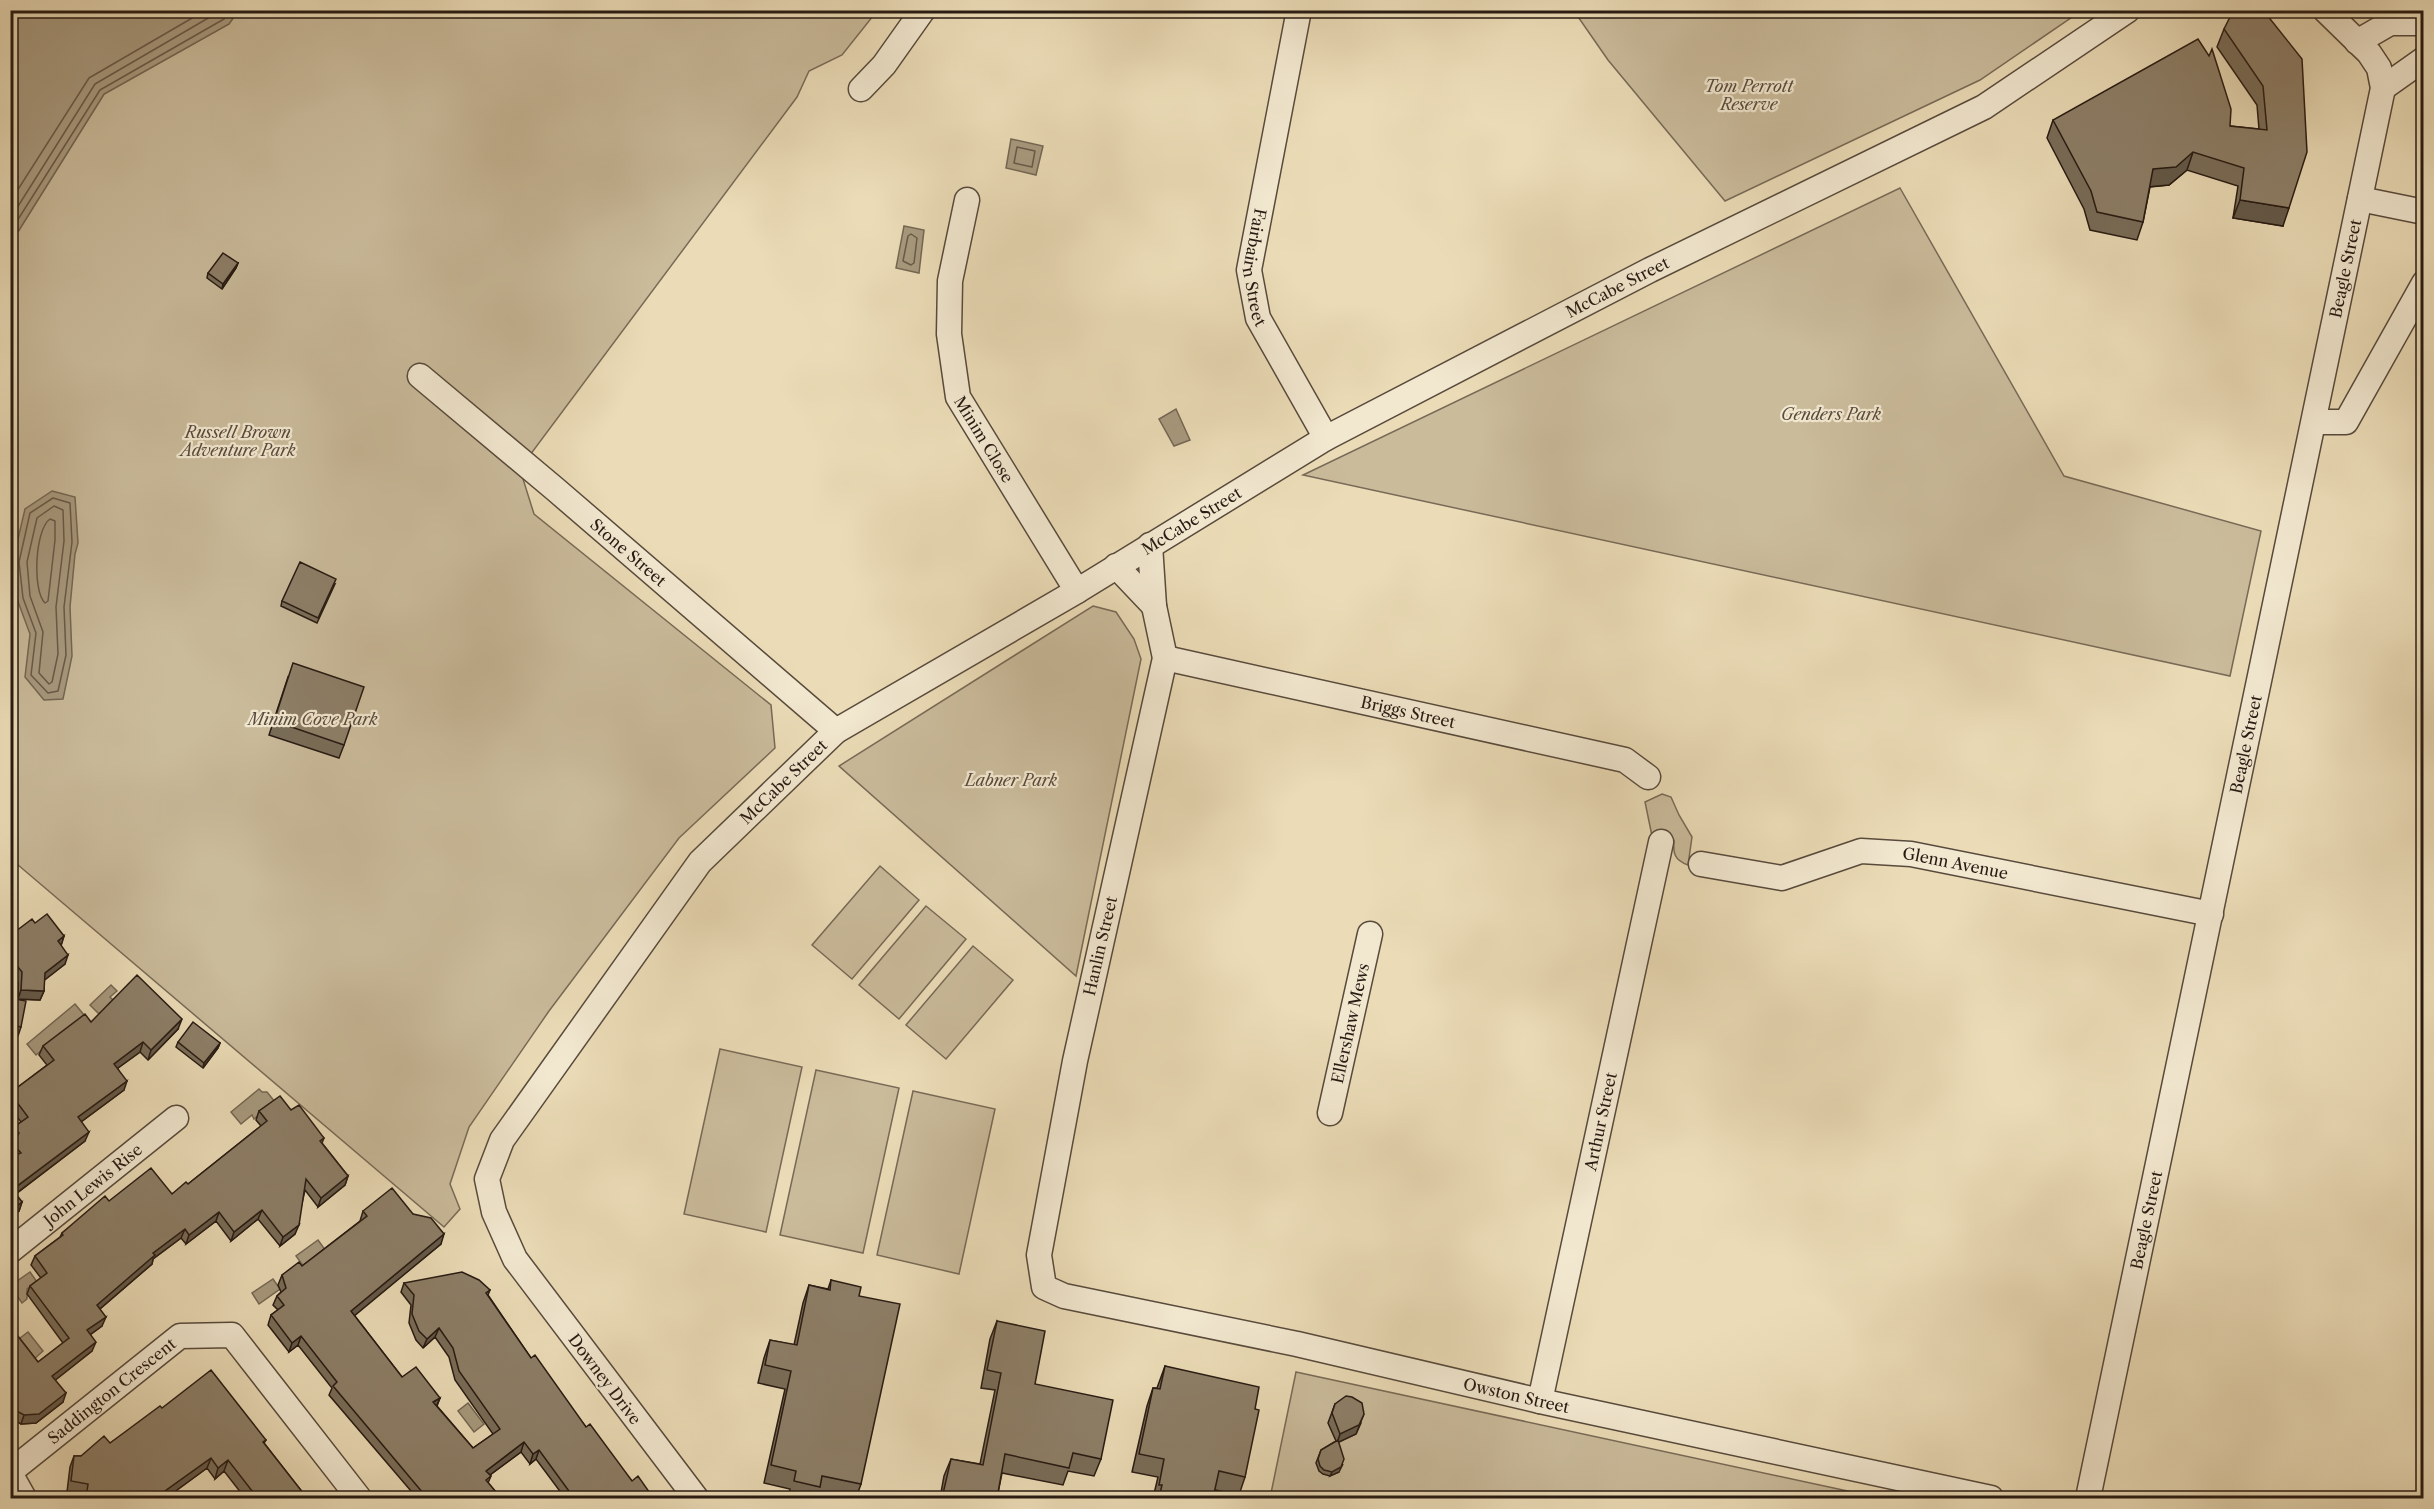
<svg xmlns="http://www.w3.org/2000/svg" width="2434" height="1509" viewBox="0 0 2434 1509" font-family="'Libre Caslon Text',serif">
<rect width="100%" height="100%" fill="#ebdcb7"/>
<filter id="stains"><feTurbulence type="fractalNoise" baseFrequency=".00333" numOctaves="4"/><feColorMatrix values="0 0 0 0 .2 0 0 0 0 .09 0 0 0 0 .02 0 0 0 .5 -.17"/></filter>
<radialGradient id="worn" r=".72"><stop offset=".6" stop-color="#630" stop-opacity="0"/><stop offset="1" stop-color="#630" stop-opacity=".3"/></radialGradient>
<path fill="#cabb9b" stroke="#786a57" stroke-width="1.5" d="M 238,11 L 877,11 L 842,55 L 809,71 L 797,97 L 524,463 L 523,479 L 534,514 L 771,705 L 775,748 L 679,838 L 549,1011 L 469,1127 L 450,1184 L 460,1209 L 444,1227 L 11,859 L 11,243 L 104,94 L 229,24 Z
M 1574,11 L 2081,11 L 1980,80 L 1725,201 L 1608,60 Z
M 1900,188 L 2064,476 L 2261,531 L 2230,676 L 1303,475 Z
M 1093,606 L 1116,612 L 1134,639 L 1141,659 L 1076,976 L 839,766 Z
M 1662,794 L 1671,797 L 1679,815 L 1692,837 L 1688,865 C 1674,860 1673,853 1674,840 L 1652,836 L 1645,802 Z
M 880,866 L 919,900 L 852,979 L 812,945 Z
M 926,906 L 966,939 L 899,1019 L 859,985 Z
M 973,946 L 1013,980 L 946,1059 L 906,1025 Z
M 720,1049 L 802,1067 L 766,1232 L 684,1214 Z
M 816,1070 L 899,1088 L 863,1253 L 780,1235 Z
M 913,1091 L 995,1109 L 959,1274 L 877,1255 Z
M 1296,1372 L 1880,1498 L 1270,1498 Z"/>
<path fill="#a89a7f" stroke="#746754" stroke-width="1.5" d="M 11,10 L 238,11 L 229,24 L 104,94 L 11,243 Z
M 1011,139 L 1043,146 L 1036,175 L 1006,168 Z
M 904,226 L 924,230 L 919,273 L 896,268 Z
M 1176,409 L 1190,440 L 1174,446 L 1159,419 Z
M 52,491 L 75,497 L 78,543 L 75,554 L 70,607 L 72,656 L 63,699 L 44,700 L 25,677 L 30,634 L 17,599 L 13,560 L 25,509 Z
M 111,985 L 117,991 L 110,997 L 114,1001 L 100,1015 L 90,1005 Z
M 75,1004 L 84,1015 L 36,1055 L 27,1044 Z
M 259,1089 L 262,1092 L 267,1092 L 275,1102 L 254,1119 L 252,1115 L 241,1124 L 231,1112 Z
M 318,1240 L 326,1251 L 304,1267 L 296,1256 Z
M 30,1272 L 37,1282 L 27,1289 L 27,1299 L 22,1303 L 10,1286 Z
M 273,1279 L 280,1289 L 259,1304 L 252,1293 Z
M 28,1332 L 43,1351 L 31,1362 L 15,1342 Z
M 468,1403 L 484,1424 L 474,1432 L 458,1411 Z"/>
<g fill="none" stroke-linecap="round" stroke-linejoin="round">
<path stroke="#685a49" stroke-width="1.5" d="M 1017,147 L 1035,151 L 1032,167 L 1014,163 Z
M 10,202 L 89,78 L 206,10
M 10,219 L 95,84 L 222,10
M 10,232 L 100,90 L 224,19 L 231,10
M 911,234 L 917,238 L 914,263 L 911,265 L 903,261 L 908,236 Z
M 53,498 L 70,503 L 72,542 L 64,607 L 66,655 L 58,691 L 48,693 L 31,675 L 36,633 L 23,598 L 19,562 L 30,513 Z
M 54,506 L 63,510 L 64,541 L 56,607 L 58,654 L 52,682 L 49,684 L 39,673 L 43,632 L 30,596 L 27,562 L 37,518 Z
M 50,519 L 55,521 L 55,540 L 48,601 L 45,603 C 32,591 35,529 50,519 Z"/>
<defs>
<g id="minor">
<path id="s1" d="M 1299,10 L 1249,270 L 1258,318 L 1326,438"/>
<path d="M 2357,42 L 2390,23 L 2424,23"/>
<path d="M 2383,88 L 2424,59"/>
<path d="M 861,89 L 884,65 L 923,10"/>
<path d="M 2360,199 L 2424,212"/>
<path id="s2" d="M 967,200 L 950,281 L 949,334 L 958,397 L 1077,591"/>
<path id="s3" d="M 420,376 L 555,489 L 836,731"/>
<path d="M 2314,422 L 2346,422 L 2424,283"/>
<path id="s4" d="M 1150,545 L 1154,606 L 1165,658 L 1075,1061 L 1039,1255 L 1044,1287 L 1064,1296 L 1297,1344 L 1540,1401 L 1991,1498"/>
<path d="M 1116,566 L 1154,606"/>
<path id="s5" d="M 1165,658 L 1625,760 L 1648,777"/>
<path id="s6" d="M 1701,864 L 1782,878 L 1861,851 L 1911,854 L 2211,914"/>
<path id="s7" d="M 1330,1113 L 1370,934"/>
<path id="s8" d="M 10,1251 L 176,1118"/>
<path id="s9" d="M 1540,1401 L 1661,842"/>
<path id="s10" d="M 10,1472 L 180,1336 L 232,1335 L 359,1498"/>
<path d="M 10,1473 L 24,1498"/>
<path id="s11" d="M 696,1498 L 515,1259 L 494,1212 L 487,1179 L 502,1140 L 700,862 L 836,731 L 1077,591 L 1326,438 L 1650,270 L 1984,107 L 2128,10"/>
<path id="s12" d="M 2088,1498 L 2383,88 L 2379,68 L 2369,53 L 2325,10"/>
</g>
</defs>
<use href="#minor" stroke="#584a3c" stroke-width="27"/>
<use href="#minor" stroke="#f2e8d0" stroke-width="24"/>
</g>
<path fill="#796d59" stroke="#271a13" stroke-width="1.5" d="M 2263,10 L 2283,226 L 2233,218 L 2238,186 L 2187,170 L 2169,185 L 2150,187 L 2143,222 L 2137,240 L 2090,230 L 2084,209 L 2047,138 L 2053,120 L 2230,126 L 2259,129 L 2257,105 L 2217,47 L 2224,29 Z
M 238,263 L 236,268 L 222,289 L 207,278 L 208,273 Z
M 335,584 L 317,623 L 281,606 L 282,601 Z
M 288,677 L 344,745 L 339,758 L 269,735 Z
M 35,923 L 64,936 L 61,945 L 65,964 L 44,980 L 44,991 L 40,1000 L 18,999 L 18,982 L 10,971 L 10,924 L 16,931 Z
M 10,998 L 21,1027 L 18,1036 L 10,1035 Z
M 91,1022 L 178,1029 L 148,1060 L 140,1052 L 118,1068 L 124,1090 L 81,1122 L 85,1141 L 16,1194 L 22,1202 L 19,1211 L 10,1218 L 10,1157 L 12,1156 L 10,1154 L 10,1151 L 14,1141 L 11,1136 L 14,1127 L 21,1122 L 10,1107 L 10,1093 L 47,1065 L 39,1055 L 43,1046 Z
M 178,1042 L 220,1043 L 218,1048 L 203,1068 L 176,1047 Z
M 291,1110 L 324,1138 L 322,1143 L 348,1176 L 345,1185 L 318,1207 L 305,1190 L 295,1234 L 280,1246 L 258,1219 L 231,1241 L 216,1221 L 186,1244 L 181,1238 L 153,1259 L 152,1264 L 100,1309 L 102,1326 L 90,1335 L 92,1351 L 55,1380 L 63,1402 L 36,1423 L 21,1424 L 10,1418 L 10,1326 L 38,1362 L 63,1343 L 27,1294 L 30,1286 L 41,1278 L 31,1265 L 35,1256 L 60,1237 L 62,1233 L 109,1201 L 172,1194 L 188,1184 L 261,1126 L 256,1120 L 259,1111 Z
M 363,1211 L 413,1214 L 441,1244 L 354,1315 L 402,1377 L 440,1398 L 437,1406 L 473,1448 L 493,1434 L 455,1380 L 449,1357 L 435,1337 L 423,1348 L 416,1340 L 409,1323 L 411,1305 L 401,1292 L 404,1283 L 490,1290 L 488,1295 L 531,1358 L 586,1427 L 632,1481 L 651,1498 L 565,1498 L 536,1459 L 530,1464 L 521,1452 L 490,1475 L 491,1476 L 488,1483 L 501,1498 L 417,1498 L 329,1395 L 332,1388 L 298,1345 L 289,1352 L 268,1325 L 271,1315 L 278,1310 L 273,1305 L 277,1296 L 281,1292 L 278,1285 L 282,1275 L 302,1266 L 360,1221 Z
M 831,1280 L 859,1296 L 861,1484 L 856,1498 L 836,1498 L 817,1495 L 816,1498 L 788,1498 L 790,1489 L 764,1483 L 785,1389 L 758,1383 L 764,1358 L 770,1340 L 794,1345 L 803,1303 L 809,1285 L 828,1289 Z
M 997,1321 L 1035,1384 L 1101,1459 L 1094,1476 L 1068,1471 L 1063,1485 L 1002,1473 L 997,1498 L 940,1498 L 944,1476 L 951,1459 L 980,1464 L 995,1390 L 981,1388 L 990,1339 Z
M 1165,1366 L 1255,1409 L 1245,1477 L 1239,1495 L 1215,1490 L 1213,1498 L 1153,1498 L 1158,1477 L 1132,1472 L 1147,1406 L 1153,1388 L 1157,1388 Z
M 1335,1404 L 1361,1423 L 1356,1434 L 1338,1442 L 1339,1472 L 1330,1476 L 1323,1474 L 1319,1471 L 1316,1463 L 1321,1450 L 1336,1441 L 1328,1423 Z
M 162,1408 L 266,1440 L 264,1443 L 307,1498 L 245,1498 L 224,1471 L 215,1479 L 207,1468 L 166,1498 L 84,1498 L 84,1495 L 67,1492 L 70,1467 L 74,1456 L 81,1456 L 110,1443 Z"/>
<path fill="#635949" stroke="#271a13" stroke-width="1.5" d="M 2193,152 L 2187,170 L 2169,185 L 2147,187 L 2153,169 Z
M 2240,200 L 2289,208 L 2283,226 L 2233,218 Z
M 238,263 L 236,268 L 222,289 L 223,284 Z
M 64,936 L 61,946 L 58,941 Z
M 68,955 L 65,964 L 42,982 L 45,973 Z
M 21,990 L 44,991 L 40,1000 L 18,999 Z
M 182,1019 L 178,1029 L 148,1060 L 151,1050 Z
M 143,1042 L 140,1052 L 111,1073 L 114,1064 Z
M 220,1043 L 218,1048 L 203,1068 L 204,1063 Z
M 127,1081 L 124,1090 L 74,1127 L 78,1117 Z
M 89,1132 L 85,1141 L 10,1198 L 12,1190 Z
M 348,1176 L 345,1185 L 318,1207 L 321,1198 Z
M 22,1202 L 19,1211 L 10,1218 L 10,1211 Z
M 262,1210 L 258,1219 L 231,1241 L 234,1232 Z
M 219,1212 L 216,1221 L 186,1244 L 189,1235 Z
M 299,1225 L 295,1234 L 280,1246 L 283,1237 Z
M 185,1229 L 181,1238 L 153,1259 L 152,1264 L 94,1314 L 97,1305 L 153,1253 Z
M 444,1234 L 441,1244 L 348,1321 L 351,1311 Z
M 106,1317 L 102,1326 L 84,1339 L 87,1330 Z
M 439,1328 L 435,1337 L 423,1348 L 427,1339 Z
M 301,1336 L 298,1345 L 289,1352 L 292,1343 Z
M 96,1342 L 92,1351 L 49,1385 L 52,1376 Z
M 66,1393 L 63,1402 L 36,1423 L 21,1424 L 24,1415 Z
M 440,1398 L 436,1407 L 433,1402 Z
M 1364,1414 L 1356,1434 L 1337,1443 L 1340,1434 Z
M 524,1442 L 521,1452 L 483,1480 L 486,1471 Z
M 539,1450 L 536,1459 L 530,1464 L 533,1454 Z
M 211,1458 L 207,1468 L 166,1498 L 155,1498 Z
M 228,1460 L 224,1471 L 215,1479 L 218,1468 Z
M 1343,1464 L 1339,1472 L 1330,1476 L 1332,1472 Z"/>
<path fill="#8d7f68" stroke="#271a13" stroke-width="1.5" d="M 2236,10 L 2263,10 L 2302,59 L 2307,152 L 2289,208 L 2240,200 L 2244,168 L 2193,152 L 2176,167 L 2153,169 L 2143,222 L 2097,212 L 2091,191 L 2053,120 L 2198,39 L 2209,56 L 2212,49 L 2231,109 L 2230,126 L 2267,130 L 2263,86 L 2224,29 L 2233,11 Z
M 223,253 L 238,263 L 223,284 L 208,273 Z
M 300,562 L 336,579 L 318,618 L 282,601 Z
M 293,663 L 364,687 L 344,745 L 274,721 Z
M 47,914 L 64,936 L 58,941 L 68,955 L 45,973 L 44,991 L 21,990 L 22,972 L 10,957 L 10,924 L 16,931 L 32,919 L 35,923 Z
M 137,975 L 182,1019 L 151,1050 L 143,1042 L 114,1064 L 127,1081 L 78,1117 L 89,1132 L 12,1190 L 22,1202 L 10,1211 L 10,1157 L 21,1153 L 13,1144 L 19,1133 L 14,1127 L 28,1117 L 10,1093 L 54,1060 L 43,1046 L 85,1014 L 91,1022 Z
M 10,998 L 26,1001 L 21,1027 L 10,1025 Z
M 193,1022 L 220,1043 L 204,1063 L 178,1042 Z
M 280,1096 L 291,1110 L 299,1105 L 324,1138 L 320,1141 L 348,1176 L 321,1198 L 306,1179 L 299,1225 L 283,1237 L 262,1210 L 234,1232 L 219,1212 L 189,1235 L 185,1229 L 153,1253 L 155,1255 L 97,1305 L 106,1317 L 87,1330 L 96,1342 L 52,1376 L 66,1393 L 39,1414 L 24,1415 L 11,1408 L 10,1326 L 38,1362 L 69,1338 L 30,1286 L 47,1273 L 35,1256 L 63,1235 L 62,1233 L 105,1196 L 109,1201 L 151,1168 L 172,1194 L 186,1182 L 188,1184 L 267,1121 L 259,1111 Z
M 392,1188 L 413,1214 L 431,1218 L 444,1234 L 351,1311 L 402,1377 L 416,1367 L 440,1398 L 433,1402 L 473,1448 L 500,1429 L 459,1371 L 453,1348 L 439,1328 L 427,1339 L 419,1331 L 412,1314 L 414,1295 L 404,1283 L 462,1272 L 479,1280 L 490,1290 L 486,1293 L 531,1358 L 535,1355 L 586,1427 L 590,1424 L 632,1481 L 638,1476 L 652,1496 L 649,1498 L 574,1498 L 539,1450 L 533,1454 L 524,1442 L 486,1471 L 491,1476 L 486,1480 L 501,1498 L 422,1498 L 420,1496 L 423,1493 L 333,1386 L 337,1382 L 301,1336 L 292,1343 L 271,1315 L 284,1305 L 277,1296 L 286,1288 L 282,1275 L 299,1262 L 302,1266 L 367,1216 L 363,1211 Z
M 831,1280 L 861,1287 L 859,1296 L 900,1304 L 861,1484 L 822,1476 L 820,1487 L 794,1481 L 796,1471 L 771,1465 L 791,1371 L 765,1365 L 770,1340 L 797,1345 L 809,1285 L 830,1290 Z
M 997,1321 L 1045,1331 L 1035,1384 L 1113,1400 L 1101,1459 L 1073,1453 L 1069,1468 L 1005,1454 L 997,1498 L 942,1498 L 951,1459 L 983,1465 L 1001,1373 L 987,1370 Z
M 1165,1366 L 1259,1387 L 1255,1409 L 1259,1410 L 1245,1477 L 1219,1471 L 1213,1498 L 1159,1498 L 1162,1485 L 1159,1485 L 1164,1459 L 1139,1454 L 1153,1388 L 1160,1389 Z
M 211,1370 L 266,1440 L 263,1442 L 307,1498 L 252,1498 L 256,1496 L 228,1460 L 218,1468 L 211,1458 L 155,1498 L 86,1498 L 88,1484 L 71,1481 L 74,1456 L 81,1456 L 104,1436 L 110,1443 L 160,1406 L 162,1408 Z
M 1346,1396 L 1352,1397 L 1362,1403 L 1364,1414 L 1359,1425 L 1340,1434 L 1332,1413 L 1335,1404 Z
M 1338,1440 L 1344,1459 L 1341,1467 L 1332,1472 L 1324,1470 L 1320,1466 L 1318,1459 L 1321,1450 Z"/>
<g text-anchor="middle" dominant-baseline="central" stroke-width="4.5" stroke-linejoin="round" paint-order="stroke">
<g font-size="16" font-style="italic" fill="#584a3c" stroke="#f2e8d0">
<text x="1749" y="86">Tom Perrott<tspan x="1749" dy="18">Reserve</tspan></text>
<text x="1831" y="414">Genders Park</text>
<text x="238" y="432">Russell Brown<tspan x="238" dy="18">Adventure Park</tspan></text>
<text x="313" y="719">Minim Cove Park</text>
<text x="1011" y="780">Labner Park</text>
</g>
<g font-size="16" fill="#271a13" stroke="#f2e8d0">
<text stroke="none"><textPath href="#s1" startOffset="262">Fairbairn Street</textPath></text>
<text stroke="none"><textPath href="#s12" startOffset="1256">Beagle Street</textPath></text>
<text stroke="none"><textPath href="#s11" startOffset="1856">McCabe Street</textPath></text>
<text stroke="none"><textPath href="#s2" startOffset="249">Minim Close</textPath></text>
<text stroke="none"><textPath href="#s11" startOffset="1370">McCabe Street</textPath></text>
<text stroke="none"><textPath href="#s3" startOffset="273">Stone Street</textPath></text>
<text stroke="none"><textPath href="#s5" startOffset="249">Briggs Street</textPath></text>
<text stroke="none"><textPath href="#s12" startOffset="770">Beagle Street</textPath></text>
<text stroke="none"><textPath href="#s11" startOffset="884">McCabe Street</textPath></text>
<text stroke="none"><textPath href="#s6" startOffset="261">Glenn Avenue</textPath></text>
<text transform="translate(1100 946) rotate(-77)">Hanlin Street</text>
<text stroke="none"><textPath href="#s7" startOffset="92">Ellershaw Mews</textPath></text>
<text stroke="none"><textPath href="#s9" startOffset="286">Arthur Street</textPath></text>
<text stroke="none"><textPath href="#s8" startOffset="106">John Lewis Rise</textPath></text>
<text stroke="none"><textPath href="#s12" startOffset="284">Beagle Street</textPath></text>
<text transform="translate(605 1379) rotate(53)">Downey Drive</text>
<text stroke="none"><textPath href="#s10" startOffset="130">Saddington Crescent</textPath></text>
<text stroke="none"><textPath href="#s4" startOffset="1242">Owston Street</textPath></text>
</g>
</g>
<rect width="2434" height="1509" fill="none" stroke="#ebdcb7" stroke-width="36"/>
<rect x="12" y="12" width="2410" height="1485" fill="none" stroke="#271a13" stroke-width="3"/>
<rect x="18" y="18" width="2398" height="1473" fill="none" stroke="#271a13" stroke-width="1.5"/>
<rect width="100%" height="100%" filter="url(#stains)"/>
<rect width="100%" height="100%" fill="url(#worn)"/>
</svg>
